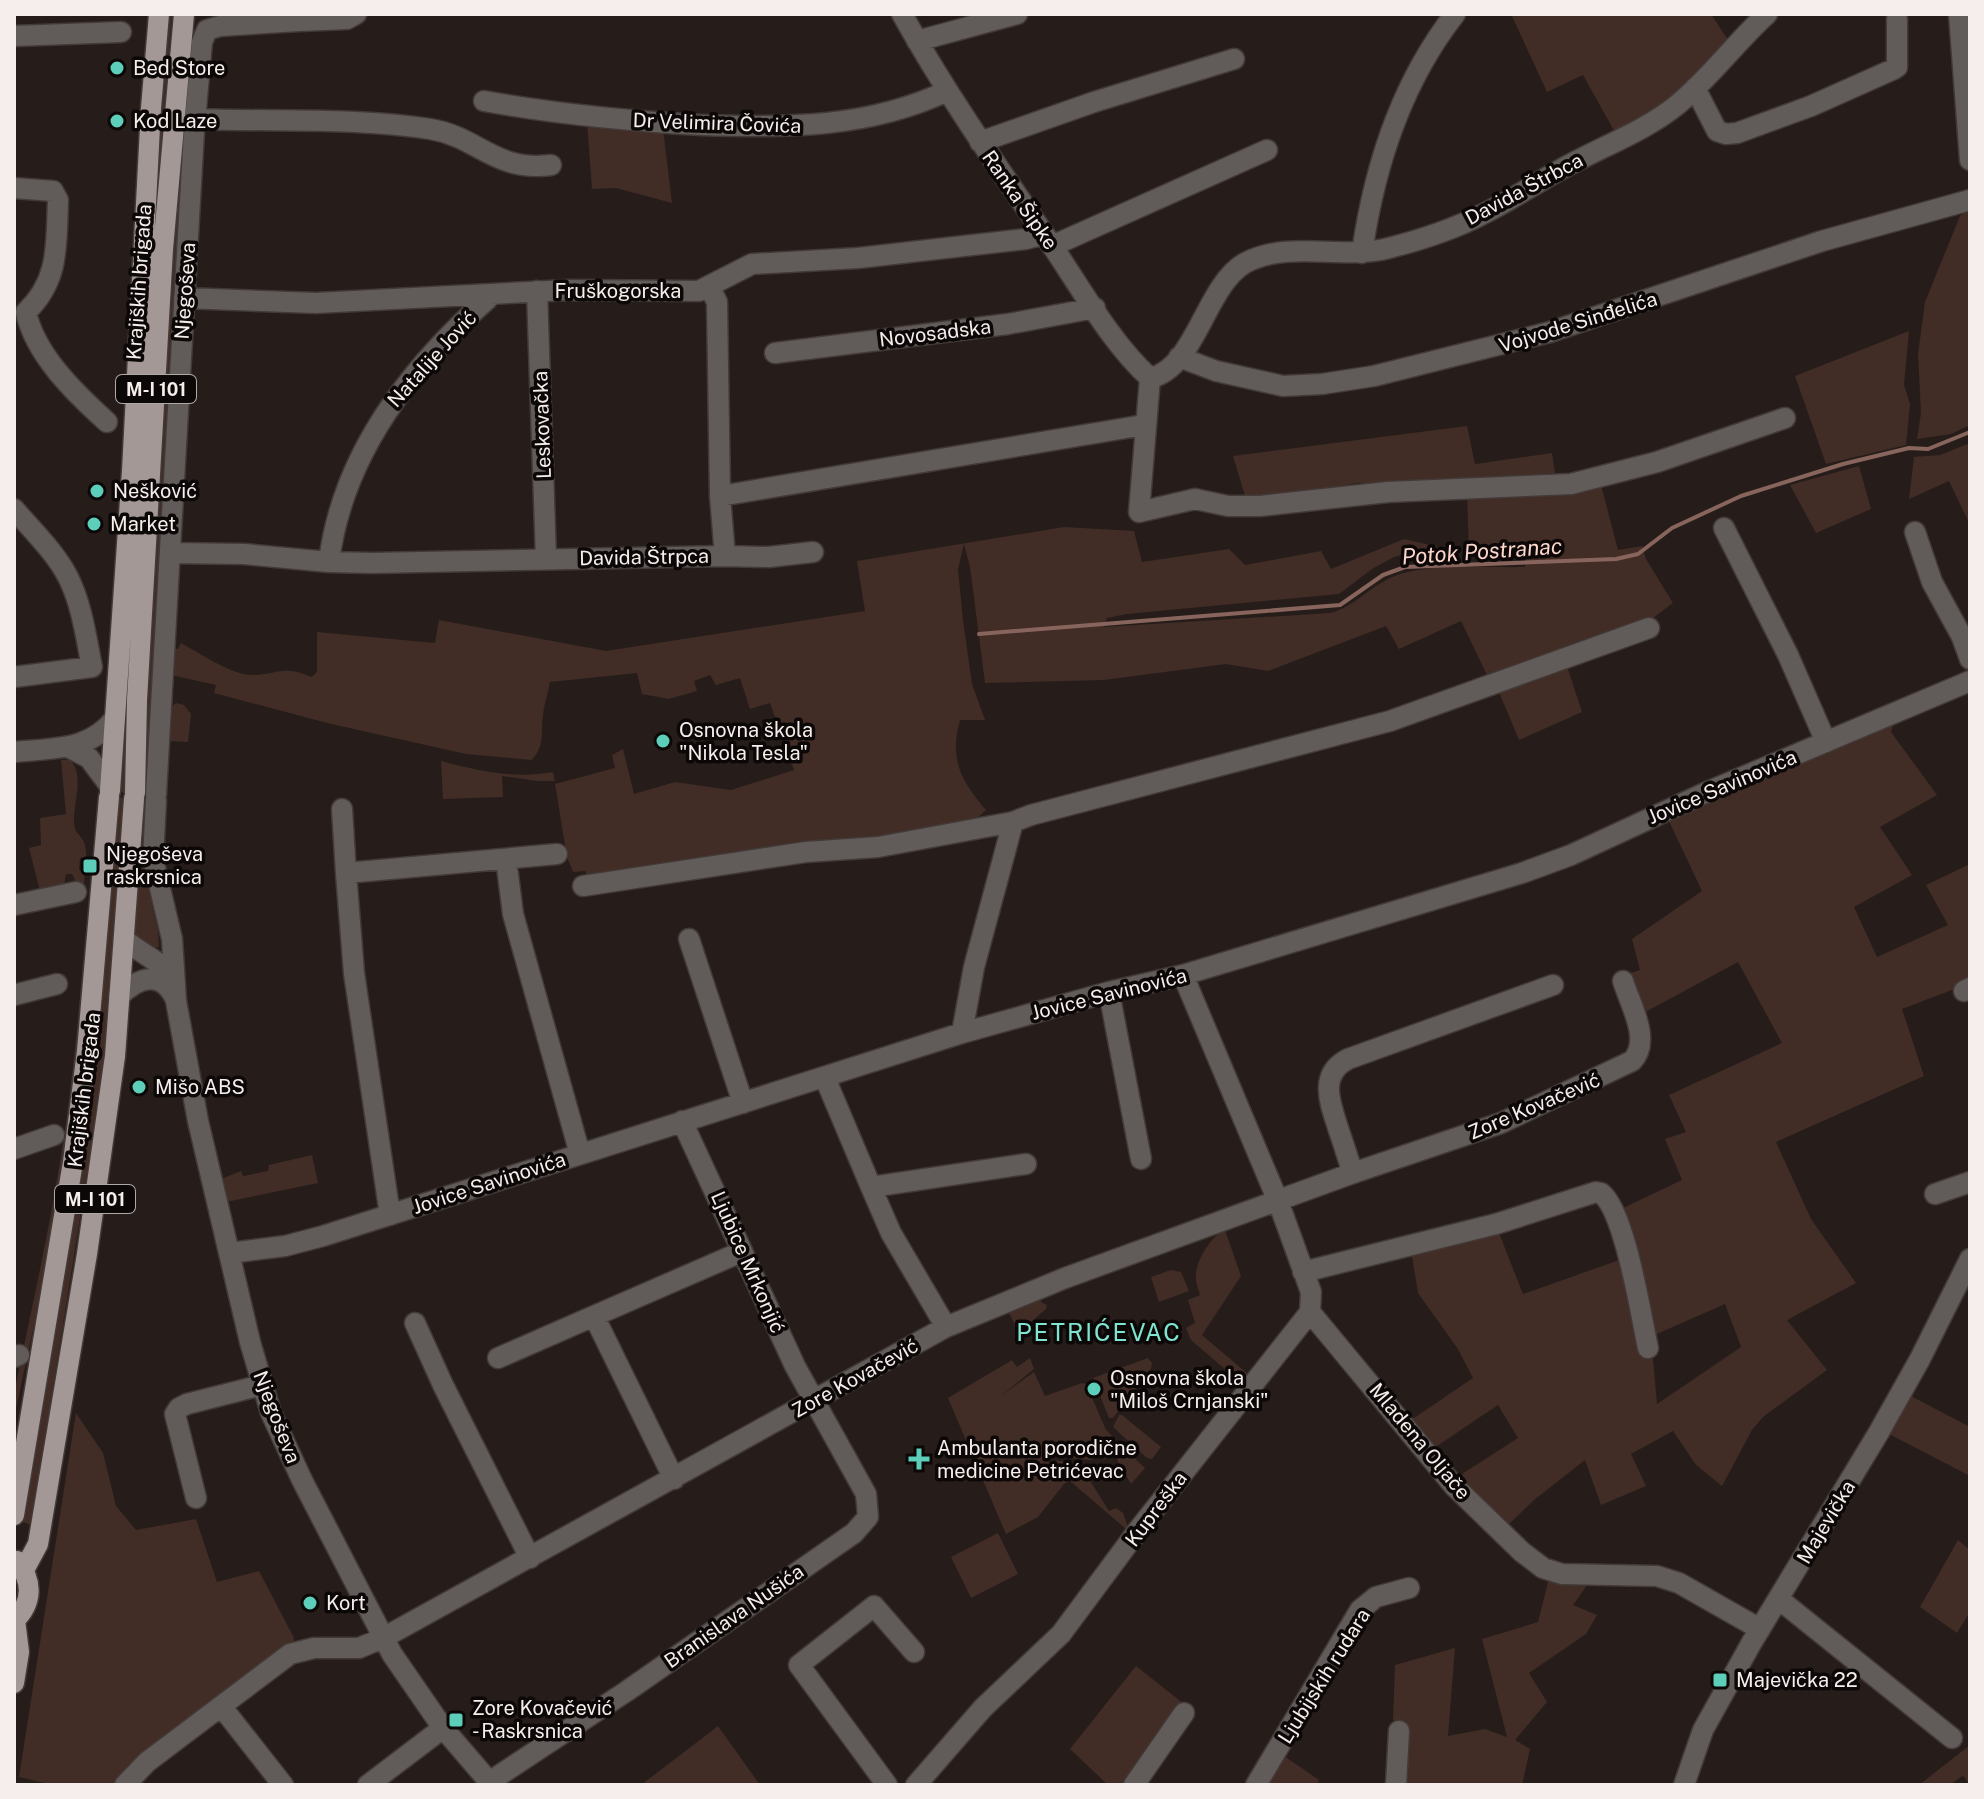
<svg xmlns="http://www.w3.org/2000/svg" width="1984" height="1799" viewBox="0 0 1984 1799" font-family="'Public Sans',sans-serif">
<rect width="100%" height="100%" fill="#261d1a"/>
<path fill="#412c26" d="M 167,14 L 172,14 L 158,193 L 126,792 L 116,792 Z
M 1511,14 L 1711,14 L 1730,43 L 1678,96 L 1617,136 L 1583,75 L 1547,92 Z
M 587,122 L 663,129 L 672,203 L 616,188 L 592,189 Z
M 180,156 L 184,156 L 170,373 L 164,388 L 174,187 Z
M 1970,207 L 1970,425 L 1951,434 L 1917,439 L 1921,413 L 1918,354 L 1925,302 L 1960,216 Z
M 1909,331 L 1904,385 L 1910,404 L 1906,445 L 1826,464 L 1795,376 Z
M 165,400 L 168,400 L 169,405 L 154,680 L 147,750 L 145,710 Z
M 1467,426 L 1475,464 L 1552,453 L 1555,473 L 1441,482 L 1356,483 L 1320,490 L 1245,496 L 1233,456 Z
M 1970,443 L 1970,525 L 1949,481 L 1909,499 L 1914,457 L 1940,455 Z
M 1859,466 L 1871,509 L 1816,533 L 1790,485 Z
M 1600,481 L 1618,550 L 1642,546 L 1646,559 L 1673,603 L 1649,621 L 1487,675 L 1461,621 L 1399,649 L 1386,626 L 1268,671 L 1226,664 L 1104,680 L 985,683 L 970,567 L 964,544 L 958,569 L 963,620 L 972,684 L 985,720 L 960,720 C 949,759 961,781 986,810 L 971,824 L 875,840 L 836,839 L 588,877 L 585,871 L 573,872 L 567,857 L 555,784 L 615,768 L 612,755 L 623,749 L 634,794 L 675,782 L 731,790 L 794,770 L 770,703 L 750,709 L 740,678 L 716,685 L 710,675 L 694,681 L 697,691 L 669,699 L 642,694 L 637,673 L 550,682 C 548,693 544,704 543,716 C 540,735 546,742 532,760 L 466,754 L 327,723 L 214,693 L 216,685 L 171,675 L 173,648 L 178,649 L 181,643 C 199,653 231,674 250,675 C 278,675 281,664 312,677 L 317,672 L 317,632 L 435,643 L 439,620 L 606,651 L 865,611 L 857,561 L 1064,527 L 1134,531 L 1142,562 L 1229,549 L 1245,565 L 1321,551 L 1331,569 L 1404,539 L 1456,551 L 1417,551 L 1394,557 L 1372,569 L 1339,594 L 1127,614 L 1107,618 L 1104,627 L 1330,613 C 1355,607 1371,585 1395,576 C 1427,563 1489,568 1525,567 L 1526,557 L 1469,554 L 1467,491 Z
M 1565,660 L 1582,712 L 1519,740 L 1496,685 Z
M 176,703 L 184,705 L 191,714 L 188,742 L 170,741 L 172,711 L 168,710 Z
M 1895,719 L 1891,732 L 1937,795 L 1880,827 L 1912,875 L 1854,907 L 1877,957 L 1948,925 L 1926,885 L 1970,864 L 1970,983 L 1902,1009 L 1924,1076 L 1776,1142 L 1811,1219 L 1856,1283 L 1787,1320 L 1827,1370 L 1763,1417 L 1752,1430 L 1722,1486 L 1696,1465 L 1673,1431 L 1631,1454 L 1646,1486 L 1601,1505 L 1585,1460 L 1534,1500 L 1506,1527 L 1454,1479 L 1518,1438 L 1498,1405 L 1431,1450 L 1408,1422 L 1473,1378 L 1458,1349 L 1418,1293 L 1411,1250 L 1497,1228 L 1523,1294 L 1625,1258 L 1652,1349 L 1657,1404 L 1741,1347 L 1725,1304 L 1650,1337 L 1621,1209 L 1682,1180 L 1665,1139 L 1686,1132 L 1669,1095 L 1782,1043 L 1738,962 L 1640,1015 L 1631,973 L 1640,970 L 1632,939 L 1702,891 L 1667,817 Z
M 61,760 L 70,760 C 85,774 73,804 74,823 C 75,839 87,833 86,857 L 80,858 L 79,870 L 85,871 L 84,884 L 76,882 L 72,874 L 66,874 L 64,886 L 40,891 L 29,848 L 41,845 L 40,818 L 66,814 Z
M 441,761 C 480,771 513,779 553,772 L 555,781 L 537,781 L 502,776 L 503,797 L 443,799 Z
M 116,798 L 125,798 L 107,1039 L 98,1105 L 31,1525 L 20,1521 L 81,1155 L 103,990 Z
M 141,844 L 143,865 L 158,931 L 159,947 L 145,949 L 135,935 L 133,923 Z
M 91,875 L 94,907 L 74,1104 L 45,1274 L 14,1418 L 14,1394 C 32,1306 52,1219 65,1130 C 77,1046 83,960 91,875 Z
M 312,1155 L 318,1183 L 226,1202 L 221,1179 L 241,1171 L 243,1176 L 268,1171 L 269,1165 Z
M 1225,1230 L 1241,1276 L 1202,1335 L 1249,1375 L 1241,1383 L 1191,1340 L 1186,1328 L 1195,1323 L 1188,1300 L 1200,1295 C 1198,1288 1195,1282 1196,1275 C 1196,1260 1212,1235 1225,1230 Z
M 1171,1270 L 1181,1272 L 1189,1291 L 1159,1302 L 1151,1277 Z
M 1042,1296 L 1041,1302 L 1047,1305 L 1046,1309 L 1026,1326 L 1015,1325 L 1008,1311 Z
M 1030,1358 L 1034,1369 L 1002,1395 L 1034,1372 L 1045,1396 L 1082,1383 L 1086,1384 L 1106,1430 L 1122,1445 L 1110,1457 L 1104,1459 L 1100,1454 L 1091,1460 L 1042,1455 L 1045,1459 L 1094,1465 L 1095,1470 L 1087,1476 L 1109,1511 L 1116,1508 L 1123,1513 L 1128,1527 L 1126,1529 L 1070,1481 L 1064,1484 L 1038,1517 L 1006,1534 L 948,1398 L 1012,1360 L 1017,1367 Z
M 1148,1358 L 1152,1363 L 1151,1369 L 1113,1418 L 1109,1418 L 1093,1378 Z
M 1911,1396 L 1970,1427 L 1970,1476 L 1889,1434 Z
M 76,1413 L 103,1453 L 116,1506 L 136,1530 L 196,1519 L 217,1582 L 259,1571 L 293,1636 L 295,1646 L 119,1785 L 53,1785 L 19,1777 Z
M 1119,1415 L 1122,1415 L 1161,1447 L 1152,1459 L 1147,1458 L 1113,1427 Z
M 1125,1449 L 1145,1468 L 1131,1484 L 1116,1458 Z
M 998,1533 L 1018,1574 L 971,1598 L 951,1557 Z
M 1958,1540 L 1970,1550 L 1970,1612 L 1957,1633 L 1920,1607 Z
M 1549,1578 L 1590,1581 L 1573,1605 L 1597,1615 L 1586,1634 L 1529,1673 L 1547,1702 L 1515,1740 L 1530,1749 L 1522,1785 L 1400,1785 L 1405,1722 L 1393,1720 L 1395,1665 L 1455,1648 L 1448,1736 L 1485,1729 L 1507,1737 L 1482,1639 L 1538,1622 Z
M 1136,1666 L 1184,1704 L 1126,1785 L 1108,1785 L 1070,1749 Z
M 718,1726 L 760,1785 L 641,1785 Z
M 1970,1745 L 1970,1785 L 1963,1776 L 1949,1785 L 1919,1785 Z
M 1281,1754 L 1319,1780 L 1317,1785 L 1263,1785 Z"/>
<g fill="none" stroke-linecap="round" stroke-linejoin="round">
<path stroke="#88655c" stroke-width="4" d="M 979,634 L 1340,605 L 1383,575 L 1405,567 L 1616,559 L 1638,554 L 1672,528 L 1741,496 L 1843,464 L 1909,448 L 1928,449 L 1970,432"/>
<defs>
<path id="minor" d="M 300,14 L 299,21 L 347,19 L 356,14
M 902,14 C 948,97 1002,173 1055,250 C 1083,292 1113,345 1150,378
M 1959,14 L 1970,160
M 207,30 L 220,26 L 299,21
M 14,36 L 121,32
M 917,41 L 1017,14
M 1695,88 L 1717,131 L 1726,134 L 1737,133 L 1811,106 L 1894,69 L 1897,67 L 1897,19
M 484,101 C 556,114 629,121 702,125 C 786,128 869,128 947,91
M 196,119 C 273,122 353,117 430,129 C 479,137 494,172 551,165
M 980,142 L 1094,102 L 1234,59
M 14,188 L 53,191 L 58,200 C 56,244 60,280 26,312 C 35,355 76,394 107,422
M 1052,246 L 1267,150
M 1362,253 C 1374,168 1401,83 1455,14
M 710,288 L 717,302 L 720,496
M 537,291 L 546,559
M 184,298 L 316,303 L 568,290 L 699,291 L 752,264 L 858,258 L 1026,239 L 1044,234
M 775,353 L 1008,324 L 1095,308
M 1179,357 L 1216,371 L 1283,386 L 1322,384 L 1374,376 L 1550,332 L 1822,241 L 1970,200
M 1150,378 L 1139,512 L 1195,499 L 1228,506 L 1260,506 L 1388,492 L 1571,484 L 1657,462 L 1785,418
M 1150,378 C 1196,368 1205,286 1245,263 C 1287,240 1343,260 1389,248 C 1420,240 1452,230 1481,215 C 1512,200 1540,180 1571,164 C 1606,145 1646,130 1677,105 C 1710,78 1736,42 1767,14
M 14,509 C 33,531 55,552 68,577 C 82,605 86,637 92,667 L 14,677
M 1724,528 L 1788,655 L 1826,742
M 1915,532 L 1932,582 L 1962,637 L 1970,659
M 170,553 L 244,554 L 329,562 L 372,563 L 725,556 L 720,496 L 1144,425
M 725,556 L 769,557 L 813,552
M 329,562 C 342,454 412,365 492,295
M 68,747 L 89,758 L 110,786
M 14,752 C 52,748 91,751 115,718
M 156,794 L 194,131 L 202,42 L 207,30
M 156,800 L 153,859 L 172,939 L 176,1001 L 198,1121 L 250,1342 L 271,1413 L 302,1480 L 392,1654 L 443,1728 L 492,1785
M 342,809 L 346,873
M 506,859 L 513,914 L 580,1154
M 583,886 L 806,852 L 878,847 L 1013,822
M 14,905 L 76,892
M 124,939 C 144,957 164,960 175,985
M 689,939 L 743,1103
M 1553,985 L 1348,1059 C 1317,1075 1331,1105 1339,1131 C 1344,1145 1348,1159 1353,1173 L 1501,1123 L 1632,1061 C 1652,1041 1630,1004 1623,981
M 1964,991 L 1970,988
M 1109,992 L 1141,1159
M 14,995 L 57,984
M 119,996 C 139,977 162,969 176,1000
M 962,1033 L 974,967 L 1013,822 L 1031,815 L 1390,721 L 1649,628
M 825,1078 L 871,1187 L 1026,1164
M 14,1149 L 54,1135
M 871,1187 L 891,1233 L 946,1327
M 1935,1194 L 1970,1182
M 390,1215 L 354,973 L 346,873 L 557,854
M 230,1253 L 285,1246 L 323,1236 L 962,1033 L 1109,992 L 1183,975 L 1522,873 L 1571,855 L 1707,792 L 1970,681
M 1303,1272 L 1496,1224 L 1596,1192 L 1601,1193 C 1625,1211 1641,1316 1648,1348
M 1310,1312 L 1454,1486 L 1522,1552 L 1543,1568 L 1562,1574 L 1657,1576 L 1679,1583 L 1760,1629
M 415,1323 L 443,1385 L 530,1558
M 14,1357 L 19,1355
M 498,1358 L 594,1316
M 674,1479 L 594,1316 L 741,1252
M 196,1498 L 175,1414 L 179,1408 L 187,1404 L 262,1385
M 1780,1600 L 1952,1738
M 221,1706 L 283,1785
M 489,1782 L 627,1691 L 854,1533 L 868,1517 L 866,1494 L 795,1366 L 682,1121
M 125,1785 L 147,1762 L 290,1654 L 314,1648 L 359,1648 L 383,1638 L 946,1327 L 1065,1278 L 1353,1173
M 368,1785 L 443,1728
M 887,1785 L 799,1665 L 874,1606 L 914,1652
M 916,1785 L 983,1708 L 1061,1634 L 1139,1529 L 1310,1312 L 1311,1292 L 1278,1201 L 1183,975
M 1134,1785 L 1184,1713
M 1256,1785 L 1360,1610 L 1376,1597 L 1409,1588
M 1396,1785 L 1399,1731
M 1684,1785 L 1703,1730 L 1752,1642 L 1879,1432 L 1920,1359 L 1970,1259"/>
<path id="major" d="M 110,791 L 132,471 L 151,108 L 159,14
M 135,793 L 137,700 L 163,249 L 184,14
M 14,1515 L 73,1162 L 87,1051 L 109,797
M 24,1570 L 38,1544 L 87,1254 L 115,1056 L 134,799
M 14,1621 C 33,1603 33,1581 17,1561
M 14,1683 L 19,1652 L 15,1620"/>
</defs>
<use href="#minor" stroke="#433a37" stroke-width="23"/>
<use href="#major" stroke="#433a37" stroke-width="23"/>
<use href="#minor" stroke="#615c5a" stroke-width="20"/>
<use href="#major" stroke="#a39895" stroke-width="20"/>
</g>
<g fill="#5dceb9" stroke="#0c0807" stroke-width="3">
<circle cx="117" cy="68" r="8"/>
<circle cx="117" cy="121" r="8"/>
<circle cx="97" cy="491" r="8"/>
<circle cx="94" cy="524" r="8"/>
<circle cx="663" cy="741" r="8"/>
<rect x="82" y="858" width="16" height="16" rx="4"/>
<circle cx="139" cy="1087" r="8"/>
<circle cx="1094" cy="1389" r="8"/>
<path d="M915 1447h8v8h8v8h-8v8h-8v-8h-8v-8h8z"/>
<circle cx="310" cy="1603" r="8"/>
<rect x="1712" y="1672" width="16" height="16" rx="4"/>
<rect x="448" y="1712" width="16" height="16" rx="4"/>
</g>
<g text-anchor="middle" dominant-baseline="central" stroke-width="7" stroke-linejoin="round" paint-order="stroke">
<g fill="#0c0807" stroke="#afa9a7" stroke-width="2">
<rect x="116" y="375" width="80" height="28" rx="6"/>
<rect x="55" y="1185" width="80" height="28" rx="6"/>
</g>
<g font-size="18" font-weight="bold" fill="#f5eeec">
<text x="156" y="389">M-I 101</text>
<text x="95" y="1199">M-I 101</text>
</g>
<g font-size="20" fill="#f5eeec" stroke="#0c0807" text-anchor="start">
<text x="133" y="68">Bed Store</text>
<text x="133" y="121">Kod Laze</text>
<text x="113" y="491">Nešković</text>
<text x="110" y="524">Market</text>
<text x="679" y="730">Osnovna škola<tspan x="679" dy="23">"Nikola Tesla"</tspan></text>
<text x="106" y="854">Njegoševa<tspan x="106" dy="23">raskrsnica</tspan></text>
<text x="155" y="1087">Mišo ABS</text>
<text x="1110" y="1378">Osnovna škola<tspan x="1110" dy="23">"Miloš Crnjanski"</tspan></text>
<text x="937" y="1448">Ambulanta porodične<tspan x="937" dy="23">medicine Petrićevac</tspan></text>
<text x="326" y="1603">Kort</text>
<text x="1736" y="1680">Majevička 22</text>
<text x="472" y="1708">Zore Kovačević<tspan x="472" dy="23">- Raskrsnica</tspan></text>
</g>
<g font-size="20" fill="#f5eeec" stroke="#0c0807">
<text transform="translate(717 123) rotate(2)">Dr Velimira Čovića</text>
<text transform="translate(1524 189) rotate(-28)">Davida Štrbca</text>
<text transform="translate(1020 200) rotate(55)">Ranka Šipke</text>
<text transform="translate(139 282) rotate(-86)">Krajiških brigada</text>
<text transform="translate(185 291) rotate(-86)">Njegoševa</text>
<text x="618" y="291">Fruškogorska</text>
<text transform="translate(1578 322) rotate(-17)">Vojvode Sinđelića</text>
<text transform="translate(935 333) rotate(-7)">Novosadska</text>
<text transform="translate(432 359) rotate(-48)">Natalije Jović</text>
<text transform="translate(542 425) rotate(-92)">Leskovačka</text>
<text transform="translate(644 557) rotate(-1)">Davida Štrpca</text>
<text transform="translate(1722 787) rotate(-23)">Jovice Savinovića</text>
<text transform="translate(1109 994) rotate(-14)">Jovice Savinovića</text>
<text transform="translate(84 1090) rotate(-83)">Krajiških brigada</text>
<text transform="translate(1534 1106) rotate(-23)">Zore Kovačević</text>
<text transform="translate(489 1183) rotate(-18)">Jovice Savinovića</text>
<text transform="translate(748 1262) rotate(66)">Ljubice Mrkonjić</text>
<text transform="translate(855 1378) rotate(-29)">Zore Kovačević</text>
<text transform="translate(277 1417) rotate(69)">Njegoševa</text>
<text transform="translate(1420 1441) rotate(50)">Mladena Oljače</text>
<text transform="translate(1156 1509) rotate(-53)">Kupreška</text>
<text transform="translate(1826 1522) rotate(-59)">Majevička</text>
<text transform="translate(734 1616) rotate(-35)">Branislava Nušića</text>
<text transform="translate(1324 1676) rotate(-58)">Ljubijskih rudara</text>
</g>
<g font-size="22" font-style="italic" fill="#fdd6cc" stroke="#0c0807">
<text transform="translate(1482 551) rotate(-4)">Potok Postranac</text>
</g>
<g font-size="24" letter-spacing="2" fill="#80e5d0" stroke="#0c0807">
<text x="1099" y="1332">PETRIĆEVAC</text>
</g>
</g>
<rect width="1984" height="1799" fill="none" stroke="#f5eeec" stroke-width="32"/>
</svg>
